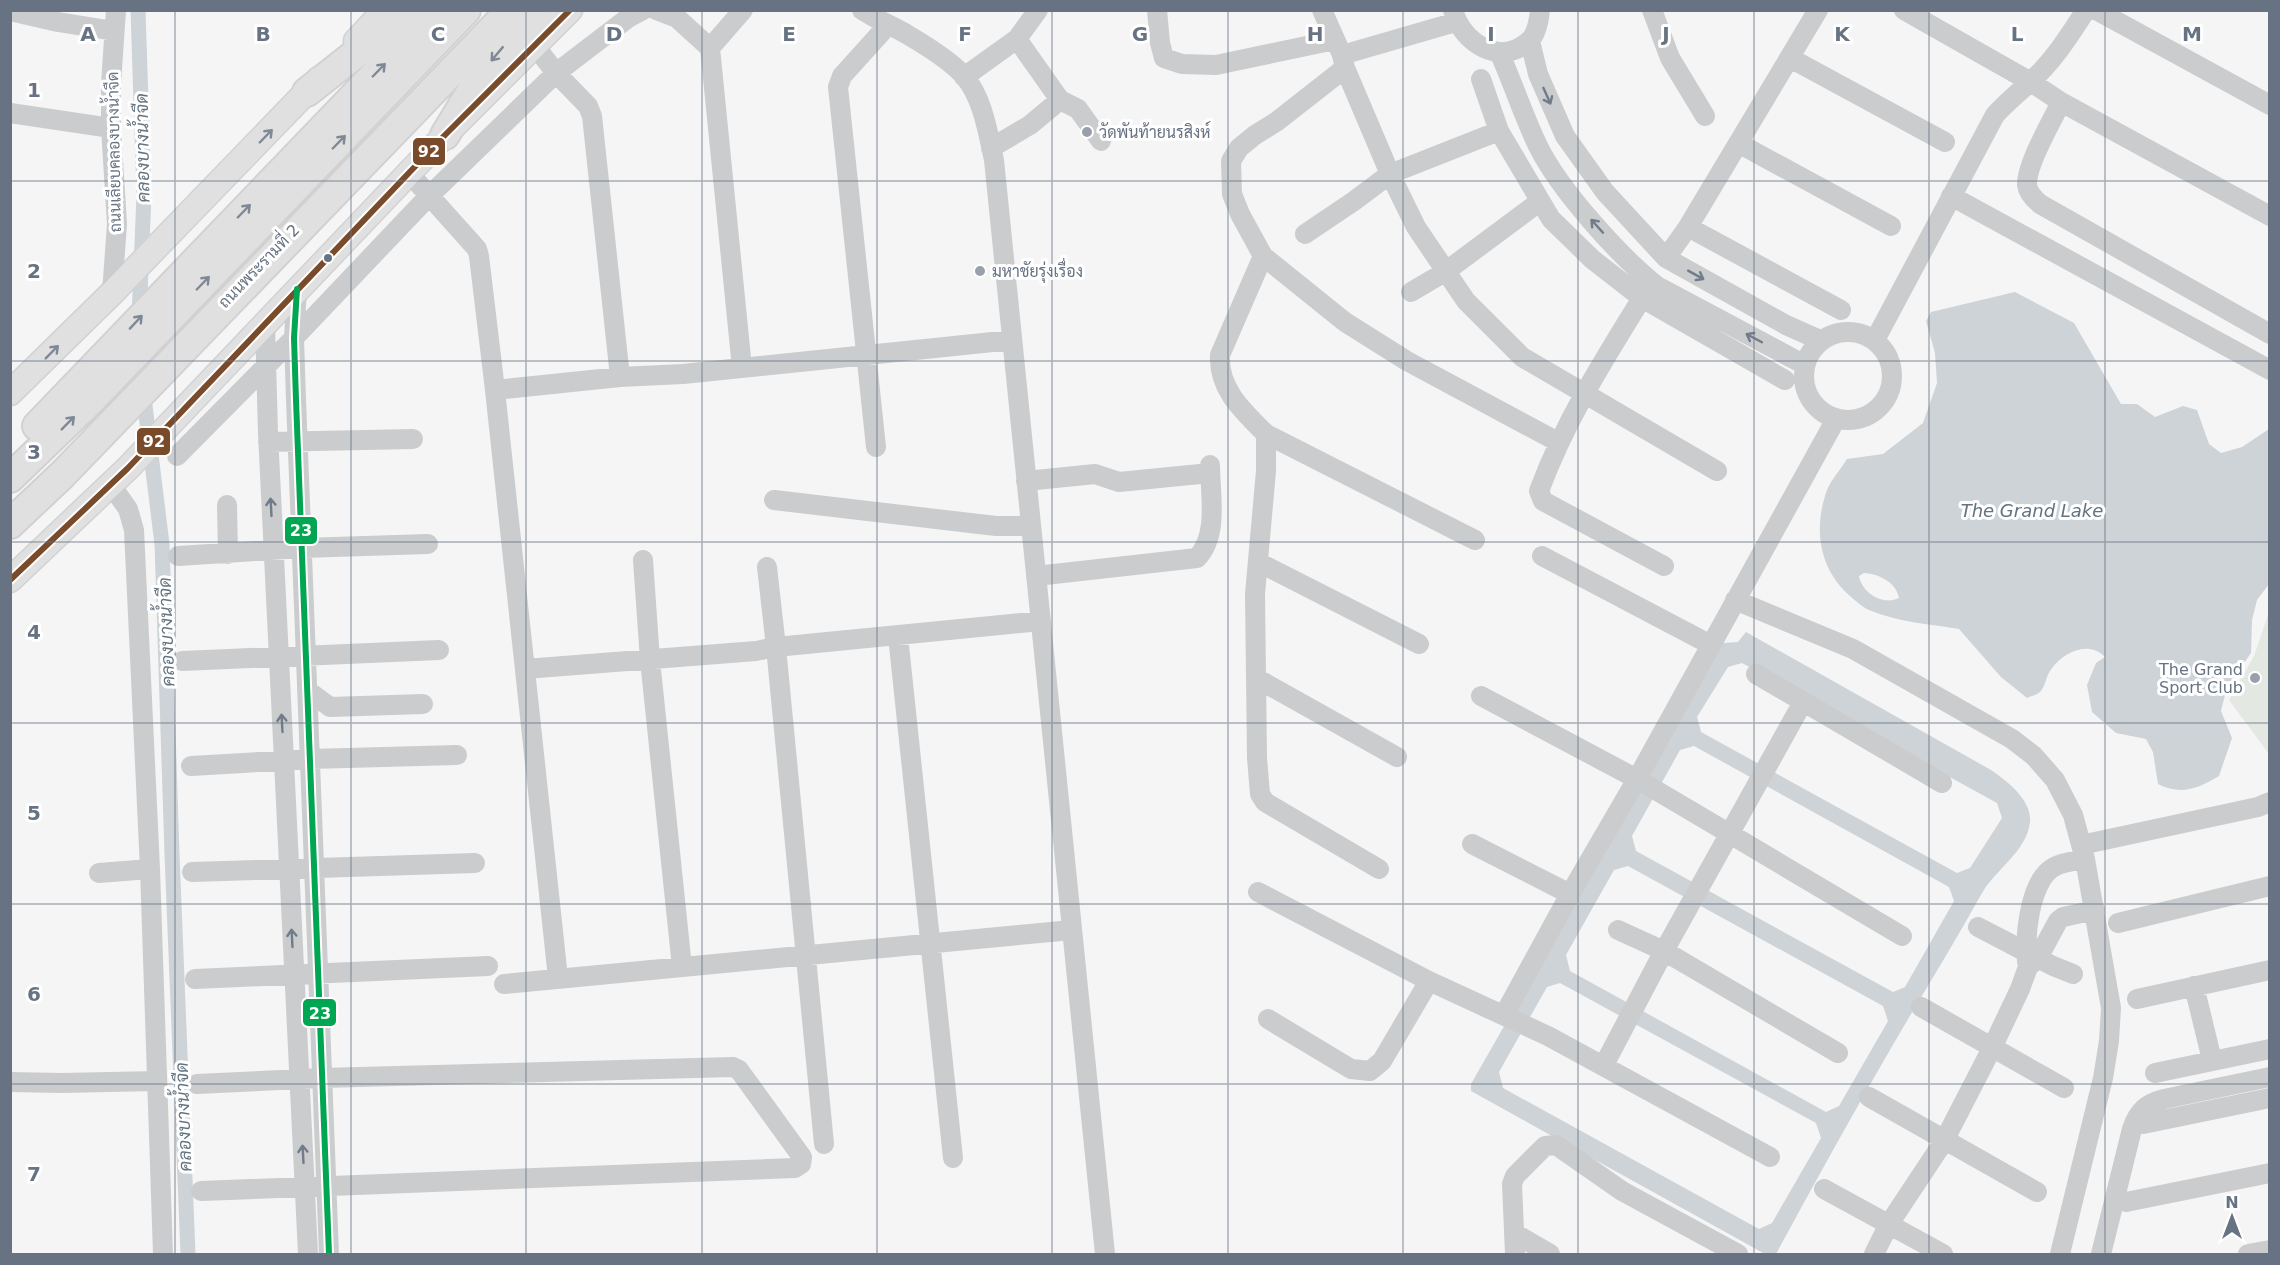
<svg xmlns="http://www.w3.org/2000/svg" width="2280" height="1265" viewBox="0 0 2280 1265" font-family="'DejaVu Sans',Sarabun,sans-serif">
<rect width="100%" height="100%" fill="#f5f5f5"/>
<path fill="#e4e8e3" d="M 2269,612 L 2270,754 L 2269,754 L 2229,700 L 2254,656 Z"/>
<path fill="#cdd3d7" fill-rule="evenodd" d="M 2015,292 L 2074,323 L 2121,404 L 2137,404 L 2155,417 L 2183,406 L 2197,410 L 2209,444 L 2221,453 L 2242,447 L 2269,429 L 2269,584 L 2257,600 L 2252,620 L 2251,653 L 2227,687 L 2221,711 L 2232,738 L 2219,776 C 2199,788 2181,796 2158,784 L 2153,752 L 2146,739 L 2116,733 L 2092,712 L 2087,685 L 2096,663 L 2105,657 C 2088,640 2063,652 2050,671 C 2046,677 2045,687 2040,692 C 2037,695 2031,696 2027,698 L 2001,677 L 1959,629 C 1929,624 1897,622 1869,610 C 1862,607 1856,601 1850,596 C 1819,569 1813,529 1827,490 C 1831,480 1841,469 1847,459 L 1883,454 L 1923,423 L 1937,383 L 1935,353 L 1926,321 L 1931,312 ZM 1864,573 C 1879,574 1896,582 1899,598 C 1883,606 1862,593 1859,576 Z
M 1746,632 L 1991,770 C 2007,781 2032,800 2030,822 C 2027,851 1995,870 1982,893 C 1954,944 1923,993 1894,1043 C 1853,1113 1814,1184 1776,1254 L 1765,1254 L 1471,1091 L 1471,1084 L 1723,643 L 1738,642 ZM 1742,663 L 1997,803 L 2002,818 L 1970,868 L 1957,873 L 1701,732 L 1697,717 L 1728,667 ZM 1694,746 L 1949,887 L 1954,901 L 1905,987 L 1893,992 L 1636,851 L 1632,836 L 1680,750 ZM 1628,866 L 1883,1006 L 1888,1021 L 1839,1106 L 1826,1112 L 1570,971 L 1566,955 L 1614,870 ZM 1560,983 L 1816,1123 L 1821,1138 L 1772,1223 L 1759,1229 L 1503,1088 L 1499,1072 L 1547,987 Z"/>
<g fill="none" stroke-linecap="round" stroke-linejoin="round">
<path stroke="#cdd3d7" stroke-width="15" d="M 138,10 L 144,194 L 139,319
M 138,349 L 162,544 L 172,854 L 188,1254"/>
<defs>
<path id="major" d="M 356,41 L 385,10
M 10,393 L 112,293 L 319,79
M 10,580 L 128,468 L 445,135 L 570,10"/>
<path id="highway" d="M 307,92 L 411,10
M 445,135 L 474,87 L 494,58 L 536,10
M 37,426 L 437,10
M 10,478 L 90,401 L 466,10
M 10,524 L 62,475 L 511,10"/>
</defs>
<use href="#major" stroke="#d1d2d3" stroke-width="27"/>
<use href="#highway" stroke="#d1d1d2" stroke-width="32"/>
<path stroke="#cbccce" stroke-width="20" d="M 656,10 L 677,18 L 710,48
M 862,10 C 877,20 893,26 908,35 C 925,45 951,61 964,76 C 983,98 988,133 994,160 L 1105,1254
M 1157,10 L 1160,43 L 1164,58 L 1182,64 L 1216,65 L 1335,40
M 1322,10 L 1342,55 L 1345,68 L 1390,174 L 1416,227 L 1466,301 L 1522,357 L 1717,471
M 1453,10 C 1462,43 1500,67 1529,41 C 1536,35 1539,20 1540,10
M 1652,10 L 1670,58 L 1705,116
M 1904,10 L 2031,82 L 2061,102 L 2270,216
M 2096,10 L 2270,105
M 10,11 L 58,22 L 114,31
M 1530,41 L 1538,74 L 1565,136 L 1605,192 L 1666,258 L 1786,325 L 1822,341
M 535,46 L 556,73 L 588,106 L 592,116 L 620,377
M 1499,52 C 1513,83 1523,115 1538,146 C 1559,189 1619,256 1657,286 L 1805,365
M 1342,55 L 1456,22
M 1790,58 L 1945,142
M 1345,68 L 1276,122 L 1255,135 L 1239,148 L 1231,161 L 1232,194 L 1240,214 L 1263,256 L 1345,322 L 1407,361 L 1558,442
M 964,77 L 1017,39
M 1481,79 L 1499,131 L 1551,219 L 1592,259 L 1642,298 L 1785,380
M 1060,100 L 1078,109 L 1101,141
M 2061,102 C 2052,121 2026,165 2027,185 C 2028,193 2034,199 2040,204 L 2270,334
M 10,113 L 111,128
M 1738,143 L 1891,226
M 991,148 L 1030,125 L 1060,100 L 1017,39 L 1038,10
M 409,173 L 477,249 L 479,256 L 495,390 L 558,978
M 1951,196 L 2270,370
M 1688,227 L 1841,310
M 1305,234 L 1354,201 L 1390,174 L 1499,131
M 1263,256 L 1220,355 C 1218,389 1243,411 1266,434 L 1475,540
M 1666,258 L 1688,227 L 1818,10
M 297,289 L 294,338 L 296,400 L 329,1254
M 1411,292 L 1445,272 L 1539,202
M 112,293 L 117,224 L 111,128 L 111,84 L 116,10
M 1642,298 C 1603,361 1565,421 1539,491 L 1543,501 L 1664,566
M 265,324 L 268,433 L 308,1254
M1804 376a44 44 0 1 1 88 0a44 44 0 1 1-88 0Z
M 1875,340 L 1995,115 C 2006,103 2018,93 2030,82 C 2053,62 2069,36 2086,10
M 742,368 L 710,48 L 743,10
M 495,390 L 620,377 L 683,374 L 1012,340
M 1266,434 L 1266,471 L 1255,594 L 1257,758 L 1260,794 L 1265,802 L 1379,869
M 268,442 L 413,439
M 876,447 L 838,87 L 842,76 L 888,25
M 177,456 L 294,338 L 429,196 L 556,73 L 628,18 L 643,10
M 1026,481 L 1095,474 L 1119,482 L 1210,473
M 111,485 L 128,509 L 134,530 L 150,869 L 163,1254
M 774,500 L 996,526 L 1031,526
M 227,505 L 228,554
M 178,556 L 302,548 L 428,544
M 1542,556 L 1711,645
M 643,560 L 650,660 L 682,967
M 1258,562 L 1419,644
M 767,567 L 776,647 L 824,1144
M 1036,576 L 1197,558 C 1219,535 1210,494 1210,465
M 1735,600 L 1853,649 L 2012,739 L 2034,756 L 2055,780 L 2073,815 L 2085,859 L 2111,1008 L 2109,1041 L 2103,1078 L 2060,1254
M 898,636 L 953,1158
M 182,661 L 439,650
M 525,669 L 756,651 L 776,647 L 1041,621
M 1756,674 L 1942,783
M 1256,678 L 1397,757
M 307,690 L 330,707 L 423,704
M 1481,696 L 1637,779 L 1902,936
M 191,766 L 310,759 L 457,755
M 1472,844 L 1570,894
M 2081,845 L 2258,807 L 2270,802
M 192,872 L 475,863
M 99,873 L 150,869
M 1258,892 L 1429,981 L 1548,1036 L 1770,1157
M 2118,923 L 2270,886
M 1978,927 L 2053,966 L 2073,974
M 1618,930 L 1664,951 L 1838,1053
M 2028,967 C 2023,943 2029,880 2054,867 C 2062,862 2076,861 2085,859
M 195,979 L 488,966
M 504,984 L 1072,930
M 2194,986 L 2212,1060
M 2137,999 L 2270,970
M 1921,1007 L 2064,1088
M 1504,1015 L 1570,894 L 1637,779 L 1836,419
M 1268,1019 L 1351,1069 L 1370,1071 L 1382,1061 L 1429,981
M 1604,1065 L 1664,951 L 1803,702
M 2155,1073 L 2270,1049
M 10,1082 L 61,1083 L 157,1081
M 197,1084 L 322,1078 L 733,1067 L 739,1070 L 802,1157 L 801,1164 L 795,1168 L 201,1191
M 1869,1097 L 2037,1192
M 2143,1124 L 2270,1098
M 1824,1189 L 1943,1254
M 2126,1202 L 2270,1173
M 1514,1233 L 1550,1254
M 1515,1254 L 1512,1184 L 1515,1176 L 1545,1146 L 1556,1145 L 1622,1191 L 1738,1254
M 1874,1254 L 1889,1224 L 1944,1141 L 1992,1048 L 2020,989 L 2028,967 L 2038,958 L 2058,921 L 2063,917 L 2095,910
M 2101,1254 L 2132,1129 C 2138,1111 2146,1104 2164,1099 L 2270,1077
M 2248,1254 L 2270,1250"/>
<use href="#major" stroke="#e0e0e1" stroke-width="24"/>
<use href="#highway" stroke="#e0e0e1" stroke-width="28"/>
<defs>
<path id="bus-1" d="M 10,580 L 128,468 L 445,135 L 570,10"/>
<path id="bus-2" d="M 297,289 L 294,338 L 296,400 L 329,1254"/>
</defs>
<use href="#bus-1" stroke="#fff" stroke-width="10"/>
<use href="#bus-2" stroke="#fff" stroke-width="10"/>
<use href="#bus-1" stroke="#7a4b2a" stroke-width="6"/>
<use href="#bus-2" stroke="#00a651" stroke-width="6"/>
</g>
<defs><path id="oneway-shaft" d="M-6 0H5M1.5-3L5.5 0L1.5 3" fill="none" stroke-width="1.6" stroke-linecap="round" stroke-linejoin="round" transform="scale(1.5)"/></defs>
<g stroke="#7f8996">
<use href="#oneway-shaft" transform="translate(497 54) rotate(130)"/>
<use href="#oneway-shaft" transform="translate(379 70) rotate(-46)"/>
<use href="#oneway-shaft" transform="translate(266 136) rotate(-46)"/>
<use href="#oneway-shaft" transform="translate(339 142) rotate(-46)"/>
<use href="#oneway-shaft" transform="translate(244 211) rotate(-46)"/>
<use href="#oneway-shaft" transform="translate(203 283) rotate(-46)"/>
<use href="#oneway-shaft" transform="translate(136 322) rotate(-47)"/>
<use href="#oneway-shaft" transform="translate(52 352) rotate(-45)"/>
<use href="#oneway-shaft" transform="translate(68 423) rotate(-45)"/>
</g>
<g stroke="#717c8a">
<use href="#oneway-shaft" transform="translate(1547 96) rotate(66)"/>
<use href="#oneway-shaft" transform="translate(1597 226) rotate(-132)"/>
<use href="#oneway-shaft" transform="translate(1696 275) rotate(29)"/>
<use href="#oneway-shaft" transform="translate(1754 338) rotate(-152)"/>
<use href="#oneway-shaft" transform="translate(271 507) rotate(-93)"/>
<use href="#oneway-shaft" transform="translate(282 723) rotate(-93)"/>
<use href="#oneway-shaft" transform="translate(292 938) rotate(-93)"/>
<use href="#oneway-shaft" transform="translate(303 1154) rotate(-93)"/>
</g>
<path fill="none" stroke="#677383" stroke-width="1.5" stroke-opacity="0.55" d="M 175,10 L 175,1254M 351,10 L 351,1254M 526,10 L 526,1254M 702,10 L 702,1254M 877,10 L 877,1254M 1052,10 L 1052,1254M 1228,10 L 1228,1254M 1403,10 L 1403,1254M 1578,10 L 1578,1254M 1754,10 L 1754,1254M 1929,10 L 1929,1254M 2105,10 L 2105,1254M 10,181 L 2270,181M 10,361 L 2270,361M 10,542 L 2270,542M 10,723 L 2270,723M 10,904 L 2270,904M 10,1084 L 2270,1084"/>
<g fill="#99a0ab" stroke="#fff" stroke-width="2">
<circle cx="1087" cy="132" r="6"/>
<circle cx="980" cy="271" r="6"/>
<circle cx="2255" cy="678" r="6"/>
</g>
<circle fill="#677383" stroke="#fff" stroke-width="2" cx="328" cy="258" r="5"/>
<g text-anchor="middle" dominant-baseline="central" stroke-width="6" stroke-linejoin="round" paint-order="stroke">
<g font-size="16" fill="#677383" stroke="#fff" text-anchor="start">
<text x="1099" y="132">วัดพันท้ายนรสิงห์</text>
<text x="992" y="271">มหาชัยรุ่งเรื่อง</text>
<text x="2243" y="669" text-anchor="end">The Grand<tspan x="2243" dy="18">Sport Club</tspan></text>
</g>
<g font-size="16" fill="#677383" stroke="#fff">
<text transform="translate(114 152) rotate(-91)">ถนนเลียบคลองบางน้ำจืด</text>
<text transform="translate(259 266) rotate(-46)">ถนนพระรามที่ 2</text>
</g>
<g font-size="18" font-style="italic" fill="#63737f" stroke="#fff">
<text transform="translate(142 148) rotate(-91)">คลองบางน้ำจืด</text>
<text x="2032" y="510">The Grand Lake</text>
<text transform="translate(166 632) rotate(-92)">คลองบางน้ำจืด</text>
<text transform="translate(183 1117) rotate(-92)">คลองบางน้ำจืด</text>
</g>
</g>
<g font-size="20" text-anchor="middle" font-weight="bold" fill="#677383" stroke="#fff" stroke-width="6" stroke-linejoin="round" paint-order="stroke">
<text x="88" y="41">A</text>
<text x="263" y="41">B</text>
<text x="438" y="41">C</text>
<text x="614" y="41">D</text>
<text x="789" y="41">E</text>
<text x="965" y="41">F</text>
<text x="1140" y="41">G</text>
<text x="1315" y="41">H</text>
<text x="1491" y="41">I</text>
<text x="1666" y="41">J</text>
<text x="1842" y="41">K</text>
<text x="2017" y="41">L</text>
<text x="2192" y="41">M</text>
<text x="34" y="97">1</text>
<text x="34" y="278">2</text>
<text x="34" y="459">3</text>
<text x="34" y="639">4</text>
<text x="34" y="820">5</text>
<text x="34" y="1001">6</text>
<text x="34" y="1181">7</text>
</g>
<g stroke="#fff" stroke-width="2">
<rect x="412" y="137" width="34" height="29" rx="6" fill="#7a4b2a"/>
<rect x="136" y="427" width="35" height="29" rx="6" fill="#7a4b2a"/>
<rect x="284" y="516" width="34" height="29" rx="6" fill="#00a651"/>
<rect x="302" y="998" width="35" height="29" rx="6" fill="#00a651"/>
</g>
<g font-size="16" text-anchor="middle" font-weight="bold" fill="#fff">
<text x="429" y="157">92</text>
<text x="154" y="447">92</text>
<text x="301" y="536">23</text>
<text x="320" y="1019">23</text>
</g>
<rect width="2280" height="1265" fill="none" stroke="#677383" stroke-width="24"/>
<g transform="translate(2232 1217)" stroke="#ffffff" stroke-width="4.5" paint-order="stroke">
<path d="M0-4.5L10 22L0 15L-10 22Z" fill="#677383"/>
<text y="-9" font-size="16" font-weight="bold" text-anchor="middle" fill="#677383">N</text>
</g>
</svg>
